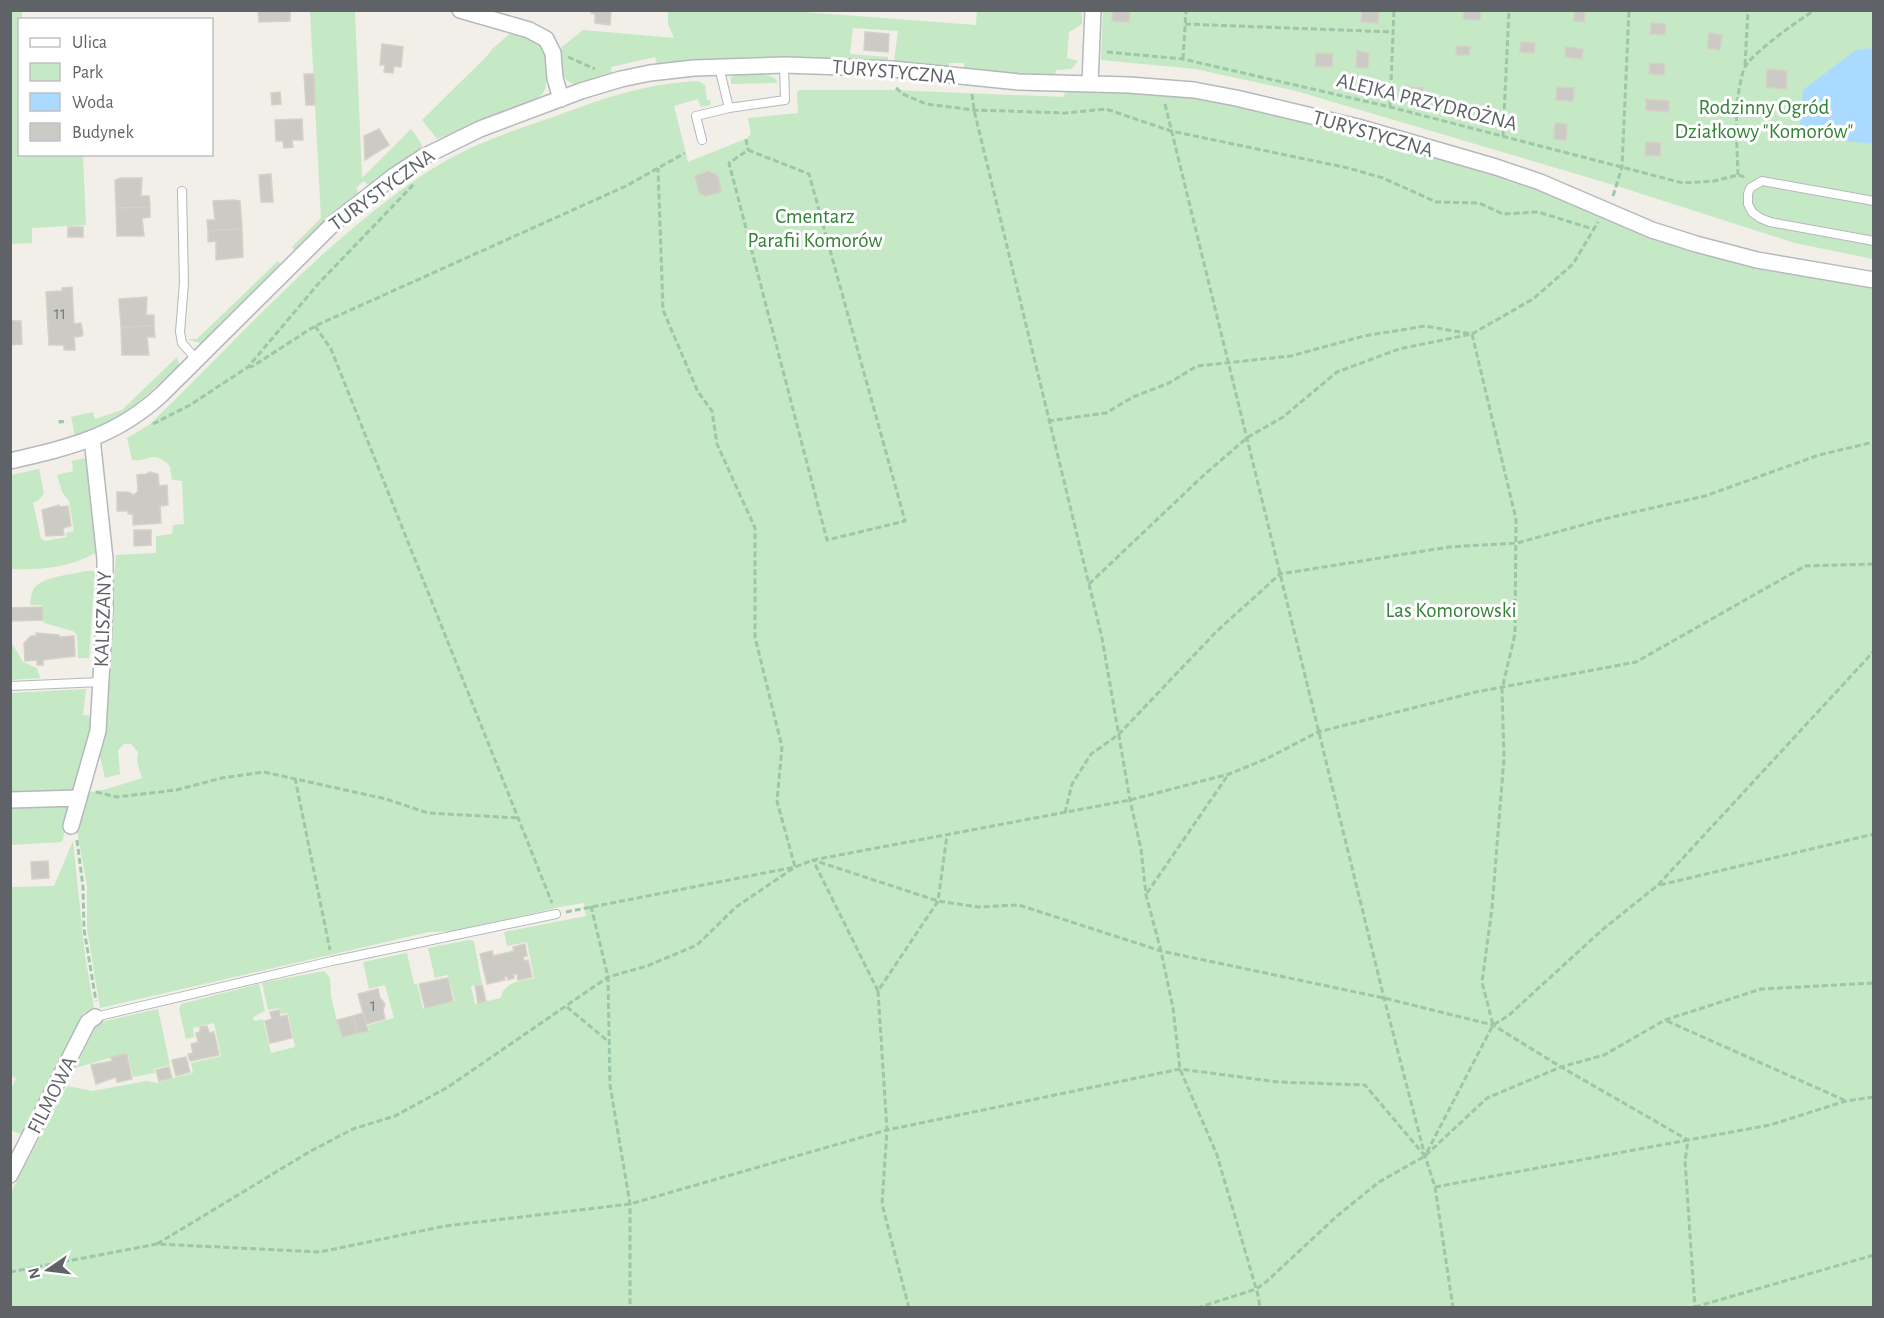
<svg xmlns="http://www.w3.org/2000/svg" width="1884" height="1318" viewBox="0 0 1884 1318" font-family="'Alegreya Sans',sans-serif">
<rect width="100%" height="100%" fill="#f1efe8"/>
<path fill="#c5e8c5" d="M 22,11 L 22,19 L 20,20 L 20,154 L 83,155 L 86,225 L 32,228 L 32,243 L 11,244 L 10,11 Z
M 310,11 L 355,11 L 362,178 L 411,129 L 420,141 L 422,148 L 369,186 L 364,181 L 356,188 L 359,194 L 326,221 L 295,250 L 292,247 L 321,218 Z
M 668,11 L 790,11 L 976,25 L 977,11 L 1082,11 L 1082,24 L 1069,32 L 1067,58 L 1078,61 L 1071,69 L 1056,70 L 1055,76 L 963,71 L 964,63 L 949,63 L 948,70 L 894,62 L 898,31 L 853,28 L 850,54 L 888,57 L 888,62 L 755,57 L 657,64 L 655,57 L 611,67 L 612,74 C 579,84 560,97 560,50 L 562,47 L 583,30 L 674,38 L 668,24 Z
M 1103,11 L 1873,11 L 1873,259 L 1795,243 L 1617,186 L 1296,91 L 1195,69 L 1101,60 Z
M 513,31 C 520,33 529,35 536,39 C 547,46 549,77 545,89 C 543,94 540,96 536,99 L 437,139 L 422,120 L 488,55 C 493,46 505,39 513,31 Z
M 737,74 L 765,74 L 776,79 L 777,83 L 731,84 L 731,77 Z
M 698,81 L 705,85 L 707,100 L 710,100 L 711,105 L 701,107 L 698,99 L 674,106 L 688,162 L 748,138 L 748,136 L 751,135 L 748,118 L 798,113 L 797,93 L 799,90 L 892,90 L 1064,97 L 1065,91 L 1122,91 L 1194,97 L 1295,118 L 1393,144 L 1528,184 L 1574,205 L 1698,253 L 1735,263 L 1873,287 L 1873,1307 L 11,1308 L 11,1192 L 67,1086 L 92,1091 L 147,1081 L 156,1083 L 193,1073 L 191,1063 L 221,1056 L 214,1023 L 193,1028 L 194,1037 L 186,1039 L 179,1009 L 181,1004 L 259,984 L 265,1011 L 253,1017 L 254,1021 L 263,1019 L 271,1053 L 295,1047 L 288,1013 L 281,1014 L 279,1008 L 268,1010 L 262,983 L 324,971 L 330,978 L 331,997 L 341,1037 L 369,1031 L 368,1025 L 394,1018 L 385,985 L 369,989 L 363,962 L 407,953 L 414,984 L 417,984 L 423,1009 L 455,1001 L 448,975 L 435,978 L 428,948 L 469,940 L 474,941 L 482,984 L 471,986 L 475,1004 L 501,998 C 503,982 521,981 534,978 L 527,942 L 507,946 L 504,932 L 586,916 L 584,903 L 559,907 L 459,931 L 429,932 L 100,1008 L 87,929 L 87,886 L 76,825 L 85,793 L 107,789 L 142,778 L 137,762 L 138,752 L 131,744 L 124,744 L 118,750 L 120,774 L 105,778 L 99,752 L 116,555 L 156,553 L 156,536 L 172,534 L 173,525 L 184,524 L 182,481 L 172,480 L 170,466 C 151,448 150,463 132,460 L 127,438 L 149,425 C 219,358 284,285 359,223 C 386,201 414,179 444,162 C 478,142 516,130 553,117 C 605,98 642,84 698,81 Z
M 278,261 L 280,264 L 201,343 L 187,339 L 197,339 Z
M 177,357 L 179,365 C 142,400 124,419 75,436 L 71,417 L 93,412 L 95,419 L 122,410 Z
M 90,457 L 95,553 C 69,568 40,570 11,569 L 11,475 L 39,469 L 44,493 L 39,500 L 33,503 L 41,539 L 45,541 L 67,537 L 66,533 L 74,531 L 69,501 L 62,492 L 57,475 L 73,471 L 72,461 Z
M 85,571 L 95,571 L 89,658 L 78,658 L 77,635 L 73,631 L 44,623 L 42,605 L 30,605 C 31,599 31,590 36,586 C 47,576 71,575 85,571 Z
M 10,640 L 23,662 L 37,668 L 40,678 L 11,680 Z
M 86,689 L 83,715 L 94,716 L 76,793 L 11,795 L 10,693 Z
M 73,802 L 62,842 L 11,845 L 10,804 Z
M 73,841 L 85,955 L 94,1008 L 83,1013 L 22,1135 L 11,1130 L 10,1092 L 16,1078 L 10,1075 L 11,887 L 54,886 Z
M 158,1009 L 170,1065 L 154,1069 L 155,1073 L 133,1077 L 128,1053 L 75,1068 L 97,1023 Z"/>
<path fill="#aadaff" d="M 1873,48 L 1873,144 L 1818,138 L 1800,126 L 1803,90 L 1856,50 Z"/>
<path fill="#cccac5" stroke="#d6d1c6" stroke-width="1.5" d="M 258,10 L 290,10 L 290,21 L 259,22 Z
M 592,10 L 611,10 L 610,25 L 595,23 L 595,14 L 591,13 Z
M 1113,10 L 1130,10 L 1129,22 L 1112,21 Z
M 1362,10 L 1379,10 L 1378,23 L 1361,22 Z
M 1464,10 L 1481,10 L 1480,20 L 1463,19 Z
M 1574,10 L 1585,10 L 1584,22 L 1574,21 Z
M 1651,23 L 1666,24 L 1665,35 L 1650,34 Z
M 865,32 L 889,34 L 888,52 L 864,50 Z
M 1709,33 L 1722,35 L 1720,50 L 1707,48 Z
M 1521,42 L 1535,43 L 1534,53 L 1520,52 Z
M 382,44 L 403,47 L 401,67 L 394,66 L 393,73 L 384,72 L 385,65 L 380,65 Z
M 1457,46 L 1470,47 L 1469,55 L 1456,55 Z
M 1566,47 L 1583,49 L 1582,59 L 1565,57 Z
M 1357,51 L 1369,53 L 1368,68 L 1356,67 Z
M 1316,53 L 1333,54 L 1332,67 L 1315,66 Z
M 1650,63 L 1665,64 L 1664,75 L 1649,74 Z
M 1767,69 L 1787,71 L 1786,89 L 1766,87 Z
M 304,74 L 314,74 L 315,105 L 306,105 Z
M 1409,87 L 1423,88 L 1423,101 L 1408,100 Z
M 1557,87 L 1574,88 L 1573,101 L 1556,100 Z
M 280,92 L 281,104 L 272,105 L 271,93 Z
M 1646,99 L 1669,101 L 1669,112 L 1646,110 Z
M 1702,106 L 1716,106 L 1716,116 L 1702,116 Z
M 302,119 L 303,140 L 292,140 L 293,147 L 284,148 L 283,141 L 276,141 L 275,120 Z
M 1555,123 L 1567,124 L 1566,140 L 1554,139 Z
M 379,129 L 389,145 L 365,160 L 364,136 Z
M 1646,142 L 1661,143 L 1660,156 L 1645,155 Z
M 709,171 L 718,176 L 721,192 L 705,196 L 699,192 L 695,176 Z
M 271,174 L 273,202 L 261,202 L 259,175 Z
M 121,178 L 142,178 L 141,196 L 149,196 L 150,207 L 116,208 L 115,180 Z
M 233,200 L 240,201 L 242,229 L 208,231 L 207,220 L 215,220 L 213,201 Z
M 150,207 L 150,217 L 142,218 L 144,236 L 117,236 L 116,208 Z
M 68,227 L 83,227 L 83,237 L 68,237 Z
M 242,229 L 243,257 L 216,260 L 216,241 L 208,242 L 208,231 Z
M 72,287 L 74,324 L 81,323 L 83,334 L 82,336 L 74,337 L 75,350 L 64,350 L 64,345 L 49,345 L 46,292 L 62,291 L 62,288 Z
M 147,297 L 146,315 L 154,315 L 154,326 L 121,327 L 119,299 Z
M 10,321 L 21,321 L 22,344 L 10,345 Z
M 154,326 L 155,337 L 147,337 L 149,355 L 122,355 L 121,327 Z
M 149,472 L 158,474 L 159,486 L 167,485 L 168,505 L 164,505 L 164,506 L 160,505 L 161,523 L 133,525 L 133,514 L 128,514 L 128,511 L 117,511 L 117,492 L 128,492 L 134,495 L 138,491 L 137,475 L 147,474 Z
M 59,505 L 59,507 L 68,506 L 71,526 L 63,528 L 64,535 L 46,536 L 42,510 Z
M 134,530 L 151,530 L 151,545 L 134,546 Z
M 42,607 L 43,620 L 10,621 L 10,608 Z
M 36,633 L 59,635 L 59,637 L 74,636 L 75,656 L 43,660 L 43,665 L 37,665 L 37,660 L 25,661 L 24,643 L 31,636 L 36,636 Z
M 48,861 L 49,878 L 32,879 L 31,862 Z
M 525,944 L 527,956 L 523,957 L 524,961 L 528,960 L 532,977 L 518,980 L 517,974 L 513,975 L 514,978 L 508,980 L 507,976 L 504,977 L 505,980 L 487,984 L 480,954 L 492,951 L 493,956 L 514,951 L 513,947 Z
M 448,978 L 453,1001 L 425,1008 L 419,984 Z
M 482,985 L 486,1001 L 478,1003 L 475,986 Z
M 378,989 L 380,998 L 385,1004 L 383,1010 L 385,1019 L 366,1024 L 358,994 Z
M 279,1010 L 280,1017 L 287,1015 L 292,1038 L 270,1043 L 265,1021 L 272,1019 L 270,1012 Z
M 363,1013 L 368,1031 L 358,1033 L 353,1016 Z
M 353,1016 L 358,1033 L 342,1037 L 337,1020 Z
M 207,1026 L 209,1033 L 214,1032 L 219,1055 L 190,1061 L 188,1054 L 193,1053 L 191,1044 L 198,1042 L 196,1033 L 200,1032 L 200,1027 Z
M 127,1054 L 132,1079 L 117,1082 L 116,1077 L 96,1084 L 91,1065 L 112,1061 L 111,1057 Z
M 186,1057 L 190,1072 L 176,1076 L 172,1060 Z
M 169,1067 L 172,1078 L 159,1081 L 156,1070 Z"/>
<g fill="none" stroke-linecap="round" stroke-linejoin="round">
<defs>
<path id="service" d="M 719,67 L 729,108 L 785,100 L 784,65
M 702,140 L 696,116 L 729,108
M 182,191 L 184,283 L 180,332 L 182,343 L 196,359
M 1874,201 L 1762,181 L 1750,188 L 1748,194 L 1748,204 L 1752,212 L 1760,218 L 1770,222 L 1874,241
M 10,686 L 101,682
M 95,1017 L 332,961 L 556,914"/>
<path id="minor" d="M 460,10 L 529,30 L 546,39 L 553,53 L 555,78 L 561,99
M 1090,84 L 1093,10
M 10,461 C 70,447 116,437 162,394 L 335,222 L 394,176 L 423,157 L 480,129 L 581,91 L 621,79 L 650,73 L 694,68 L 784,65 L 844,67 L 892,69 L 1019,82 L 1129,85 L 1194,90 L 1236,98 L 1358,127 L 1496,167 L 1540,182 L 1652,230 L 1696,244 L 1757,260 L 1874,280
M 10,800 L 79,798
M 71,826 L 98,731 L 105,607 L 105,559 L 92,438
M 10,1175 L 88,1022 L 95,1017"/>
</defs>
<use href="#service" stroke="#b5b8bc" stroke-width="10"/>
<use href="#minor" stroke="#b5b8bc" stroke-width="18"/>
<path stroke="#9cc7a9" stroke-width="3" stroke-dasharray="6 3" stroke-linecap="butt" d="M 1185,24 L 1393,32
M 1107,52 L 1183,59 L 1390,107 L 1683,183 L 1714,181 L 1738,175 L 1745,177
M 568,57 L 595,69
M 1183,59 L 1186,10
M 1745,65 L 1748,10
M 896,88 L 903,94 L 926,104 L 974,110 L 1066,113 L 1106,109 L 1171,131 L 1348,168 L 1383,178 L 1436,202 L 1479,203 L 1503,214 L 1538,212 L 1593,229
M 972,94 L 974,110 L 1102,638 L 1130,800 L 1141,849 L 1146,895 L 1161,951 L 1173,1008 L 1180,1069 L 1217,1155 L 1258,1295 L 1260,1308
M 1165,104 L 1384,998 L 1425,1156 L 1435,1187 L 1453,1308
M 1390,107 L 1394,10
M 1503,136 L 1509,10
M 746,139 L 748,150
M 748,150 L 809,174 L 905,521 L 827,540 L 729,163 Z
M 1738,175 C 1737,141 1733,102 1744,69 C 1750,54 1799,20 1815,10
M 1613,196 L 1622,167 L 1629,10
M 315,326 L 331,349 L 552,903
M 248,367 L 253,366 L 315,326 L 626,186 L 685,153
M 60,420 L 60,422 L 67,421
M 1048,421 L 1106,413 L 1133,397 L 1169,383 L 1197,366 L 1291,356 L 1364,336 L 1425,326 L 1472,334 L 1533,299 L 1573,264 L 1598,222
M 153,424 L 190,405 L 248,367 L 319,283 L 415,183
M 1089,584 L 1205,474 L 1248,437 L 1283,417 L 1337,372 L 1399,349 L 1472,334 L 1516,519 L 1515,634 L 1502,689 L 1504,758 L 1492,908 L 1482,982 L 1493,1025
M 295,778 L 330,950
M 96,792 L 117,797 L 176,790 L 222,778 L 264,772 L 386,799 L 428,813 L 519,818
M 1065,813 L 1072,784 L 1091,754 L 1118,735 L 1217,631 L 1280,574 L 1449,547 L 1517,543 L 1608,518 L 1705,496 L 1819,455 L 1874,442
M 77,840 L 83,887 L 84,929 L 96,1001
M 1660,885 L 1874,834
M 1147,893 L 1228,775
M 591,906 L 608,977 L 610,1085 L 630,1204 L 630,1308
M 566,912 L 795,867 L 813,860 L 1130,800 L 1229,774 L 1266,759 L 1318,732 L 1476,692 L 1636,662 L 1805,566 L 1874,564
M 878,991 L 813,860 L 938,901 L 978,907 L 1019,905 L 1161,951 L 1384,998 L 1493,1025 L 1561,1067 L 1688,1140 L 1770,1125 L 1846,1101 L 1874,1097
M 567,1007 L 609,1042
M 1667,1021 L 1844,1100
M 1427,1152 L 1493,1025 L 1508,1016 L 1602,930 L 1658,885 L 1874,651
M 1435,1187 L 1688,1140 L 1685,1161 L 1695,1308
M 157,1244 L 309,1152 L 353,1129 L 395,1116 L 448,1087 L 608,977 L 647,966 L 697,945 L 736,907 L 795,867 L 777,801 L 782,747 L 755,637 L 755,528 L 717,444 L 712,411 L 698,392 L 663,310 L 658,168
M 10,1272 L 157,1244 L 320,1252 L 445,1226 L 630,1204 L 887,1130 L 1180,1069 L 1278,1082 L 1365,1085 L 1425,1156
M 1695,1307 L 1874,1255
M 909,1308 L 882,1204 L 887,1130 L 878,991 L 938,901 L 947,835
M 1197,1308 L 1256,1289 L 1266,1282 L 1337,1216 L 1379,1182 L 1425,1156 L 1487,1098 L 1561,1067 L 1604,1055 L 1665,1020 L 1761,989 L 1874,983"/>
<use href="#service" stroke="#fff" stroke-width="8"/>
<use href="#minor" stroke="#fff" stroke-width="15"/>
</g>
<g text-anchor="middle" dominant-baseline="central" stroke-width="6" stroke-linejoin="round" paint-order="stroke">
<g font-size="18" fill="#7a7d7f">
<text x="60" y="314">11</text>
<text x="373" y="1006">1</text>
</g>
<g font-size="21" fill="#5f6368" stroke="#fff">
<text transform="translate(894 72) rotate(5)">TURYSTYCZNA</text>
<text transform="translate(1427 102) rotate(14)">ALEJKA PRZYDROŻNA</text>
<text transform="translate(1373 134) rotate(16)">TURYSTYCZNA</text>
<text transform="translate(382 190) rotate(-36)">TURYSTYCZNA</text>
<text transform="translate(103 619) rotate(-88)">KALISZANY</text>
<text transform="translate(52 1095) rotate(-63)">FILMOWA</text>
</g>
<g font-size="21" fill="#348238" stroke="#fff">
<text x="1764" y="107">Rodzinny Ogród<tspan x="1764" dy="24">Działkowy "Komorów"</tspan></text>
<text x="815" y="216">Cmentarz<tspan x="815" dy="24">Parafii Komorów</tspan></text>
<text x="1451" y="610">Las Komorowski</text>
</g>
</g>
<rect width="1884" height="1318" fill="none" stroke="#5f6368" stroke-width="24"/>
<rect x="18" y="18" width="195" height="138" fill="#ffffff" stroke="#bfc1c3" stroke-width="1.5"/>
<rect x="30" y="38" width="30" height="9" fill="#ffffff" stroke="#bfc1c3" stroke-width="1.5"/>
<text x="72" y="48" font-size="18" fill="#5f6368">Ulica</text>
<rect x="30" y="63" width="30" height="18" fill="#c5e8c5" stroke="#bfc1c3" stroke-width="1.5"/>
<text x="72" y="78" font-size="18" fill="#5f6368">Park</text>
<rect x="30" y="93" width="30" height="18" fill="#aadaff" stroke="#bfc1c3" stroke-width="1.5"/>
<text x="72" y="108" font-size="18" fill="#5f6368">Woda</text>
<rect x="30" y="123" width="30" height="18" fill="#cccac5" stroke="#bfc1c3" stroke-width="1.5"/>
<text x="72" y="138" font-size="18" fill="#5f6368">Budynek</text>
<g transform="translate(48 1270) rotate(256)" stroke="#ffffff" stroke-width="4.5" paint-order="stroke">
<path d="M0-4.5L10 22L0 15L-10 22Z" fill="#5f6368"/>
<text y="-9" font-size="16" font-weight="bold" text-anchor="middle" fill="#5f6368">N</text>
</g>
</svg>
